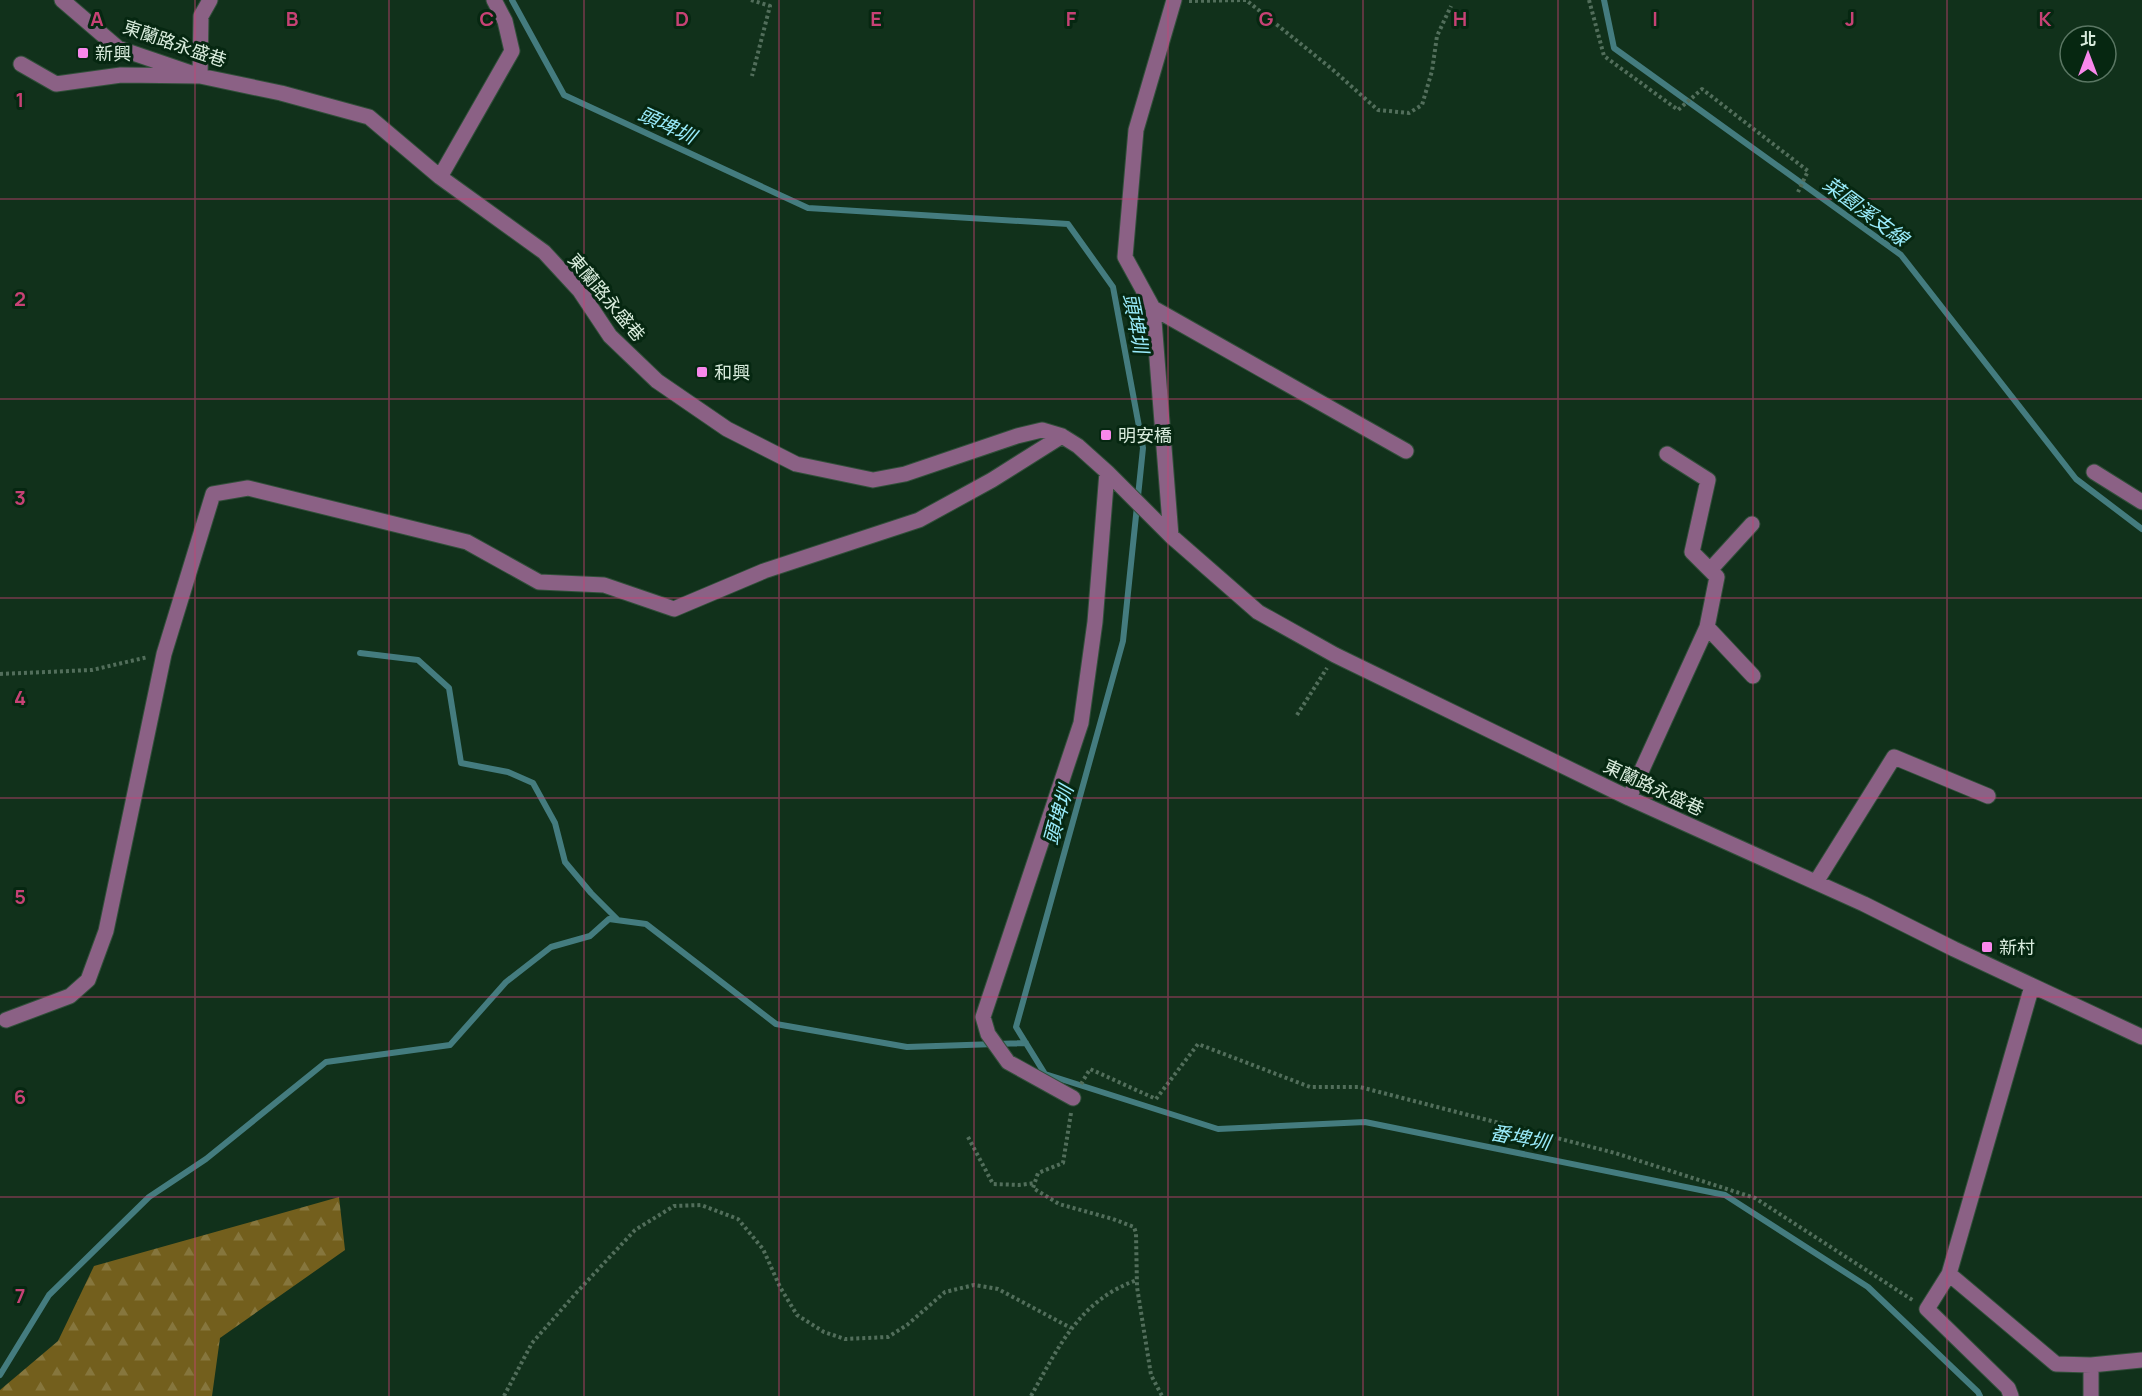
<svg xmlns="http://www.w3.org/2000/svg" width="2142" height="1396" viewBox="0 0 2142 1396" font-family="Manrope,'Noto Sans TC',sans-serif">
<defs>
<pattern id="forest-firs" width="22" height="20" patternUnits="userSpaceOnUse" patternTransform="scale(1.5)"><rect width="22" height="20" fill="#735f1d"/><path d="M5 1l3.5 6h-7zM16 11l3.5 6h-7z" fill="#86763d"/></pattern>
</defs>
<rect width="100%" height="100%" fill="#11311b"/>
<path fill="url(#forest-firs)" d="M 339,1197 L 345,1250 L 220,1338 L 212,1396 L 0,1396 L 0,1390 L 58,1341 L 94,1266 Z"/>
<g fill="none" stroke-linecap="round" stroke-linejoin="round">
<path stroke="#447c7f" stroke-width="6" d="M 512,0 L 564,95 L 808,208 L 1068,224 L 1113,287 L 1143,448 L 1123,641 L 1016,1027 L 1045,1074 L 1218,1129 L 1365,1122 L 1725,1195 L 1868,1287 L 1978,1392 L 1980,1396
M 1604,0 L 1614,48 L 1901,255 L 2076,479 L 2142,529
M 360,653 L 418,660 L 449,688 L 461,763 L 508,772 L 533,783 L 555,823 L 565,862 L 591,893 L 618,920
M 0,1375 L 49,1295 L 149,1197 L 206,1159 L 326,1062 L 450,1045 L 506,982 L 551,947 L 590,936 L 609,919 L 646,924 L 776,1024 L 907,1047 L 1026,1043"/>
<defs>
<path id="minor" d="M 62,0 L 118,48 L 200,76 L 281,93 L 369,117 L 440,177 L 544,252 L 580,291 L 610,336 L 657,381 L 727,429 L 796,464 L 873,480 L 905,474 L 1017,436 L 1042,430 L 1062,436 L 1078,446 L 1107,472 L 1171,536 L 1258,612 L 1335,655 L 1629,798 L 1864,904 L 1954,949 L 2142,1037
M 21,64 L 56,84 L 121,75 L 200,76 L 201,16 L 210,0
M 440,177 L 512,51 L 505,21 L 494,0
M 1153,308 L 1406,451
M 2094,472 L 2142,502
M 1171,536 L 1153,308 L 1125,257 L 1136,130 L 1174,0
M 1710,570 L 1752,524
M 1707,627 L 1753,676
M 1629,798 L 1707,627 L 1717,577 L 1692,552 L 1708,480 L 1667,454
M 1816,882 L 1894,757 L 1988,796
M 6,1020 L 70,996 L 88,980 L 106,931 L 164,654 L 213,494 L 248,488 L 467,542 L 539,582 L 604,585 L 674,609 L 764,571 L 919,520 L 992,480 L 1062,436
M 1073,1098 L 1008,1062 L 988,1034 L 983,1017 L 1081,723 L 1095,622 L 1107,472
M 1949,1274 L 2056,1364 L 2091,1365 L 2142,1360
M 2091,1365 L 2091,1396
M 2011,1396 L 2008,1388 L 1927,1309 L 1949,1274 L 2032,986"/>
</defs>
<use href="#minor" stroke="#314f3a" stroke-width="17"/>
<path stroke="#526e5b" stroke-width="4" stroke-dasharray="3 3" stroke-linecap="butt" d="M 751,0 L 770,6 L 752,76
M 1589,0 L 1604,56 L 1678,110 L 1702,89 L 1808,171 L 1798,192
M 1189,1 L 1246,0 L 1332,69 L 1378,110 L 1409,113 L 1422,105 L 1432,71 L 1437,36 L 1451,6
M 0,674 L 92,670 L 148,657
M 1297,715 L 1327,668
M 1081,1084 L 1090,1069 L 1156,1099 L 1198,1044 L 1310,1087 L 1360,1087 L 1615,1153 L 1755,1198 L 1914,1301
M 1071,1113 L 1063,1163 L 1038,1173 L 1033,1188 L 1059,1204 L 1113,1219 L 1134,1227 L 1136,1233 L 1137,1287 L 1151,1375 L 1162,1396
M 968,1137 L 993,1184 L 1019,1185 L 1035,1183
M 504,1396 L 532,1343 L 577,1292 L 635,1230 L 674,1206 L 701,1205 L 738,1219 L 763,1249 L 780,1287 L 797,1315 L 824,1332 L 845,1339 L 888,1337 L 907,1325 L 945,1292 L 974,1285 L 998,1289 L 1071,1328
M 1031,1396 C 1059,1346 1080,1300 1137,1280"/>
<use href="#minor" stroke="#8b6185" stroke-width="15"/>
</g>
<path fill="none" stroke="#c74275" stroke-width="1.5" stroke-opacity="0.55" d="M 195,0 L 195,1396M 389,0 L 389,1396M 584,0 L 584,1396M 779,0 L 779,1396M 974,0 L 974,1396M 1168,0 L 1168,1396M 1363,0 L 1363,1396M 1558,0 L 1558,1396M 1753,0 L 1753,1396M 1947,0 L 1947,1396M 0,199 L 2142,199M 0,399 L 2142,399M 0,598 L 2142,598M 0,798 L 2142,798M 0,997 L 2142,997M 0,1197 L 2142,1197"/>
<g fill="#f888eb" stroke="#062711" stroke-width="2">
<rect x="77" y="47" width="12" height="12" rx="3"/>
<rect x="696" y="366" width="12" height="12" rx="3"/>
<rect x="1100" y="429" width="12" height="12" rx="3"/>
<rect x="1981" y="941" width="12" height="12" rx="3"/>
</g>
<g text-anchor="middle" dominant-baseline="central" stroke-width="6" stroke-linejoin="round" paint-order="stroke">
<g font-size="18" fill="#d9ecdd" stroke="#062711">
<text transform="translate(175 43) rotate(19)">東蘭路永盛巷</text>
<text transform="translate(607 297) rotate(50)">東蘭路永盛巷</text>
<text transform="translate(1654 787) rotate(25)">東蘭路永盛巷</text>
</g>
<g font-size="18" fill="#d9ecdd" stroke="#062711" text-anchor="start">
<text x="95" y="53">新興</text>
<text x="714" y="372">和興</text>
<text x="1118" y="435">明安橋</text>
<text x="1999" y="947">新村</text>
</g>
<g font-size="20" font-style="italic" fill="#99ebfb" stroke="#062711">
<text transform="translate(667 125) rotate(25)">頭埤圳</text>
<text transform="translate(1866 211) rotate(37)">菜園溪支線</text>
<text transform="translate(1136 323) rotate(79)">頭埤圳</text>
<text transform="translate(1058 815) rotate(-74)">頭埤圳</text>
<text transform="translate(1520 1137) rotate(11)">番埤圳</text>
</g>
</g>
<g font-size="20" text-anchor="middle" font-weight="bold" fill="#c74275" stroke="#062711" stroke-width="6" stroke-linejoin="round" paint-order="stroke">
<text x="97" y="26">A</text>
<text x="292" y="26">B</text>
<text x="487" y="26">C</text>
<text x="682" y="26">D</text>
<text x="876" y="26">E</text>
<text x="1071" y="26">F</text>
<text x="1266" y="26">G</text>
<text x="1460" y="26">H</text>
<text x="1655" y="26">I</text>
<text x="1850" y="26">J</text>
<text x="2045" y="26">K</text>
<text x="20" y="107">1</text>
<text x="20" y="306">2</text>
<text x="20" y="505">3</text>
<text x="20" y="705">4</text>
<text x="20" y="904">5</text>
<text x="20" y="1104">6</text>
<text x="20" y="1303">7</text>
</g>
<g transform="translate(2088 54)"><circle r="28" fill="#062711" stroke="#5a7663" stroke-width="1.5"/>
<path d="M0-4.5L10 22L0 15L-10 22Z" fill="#f888eb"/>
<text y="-9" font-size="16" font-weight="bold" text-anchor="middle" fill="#d9ecdd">北</text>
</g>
</svg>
